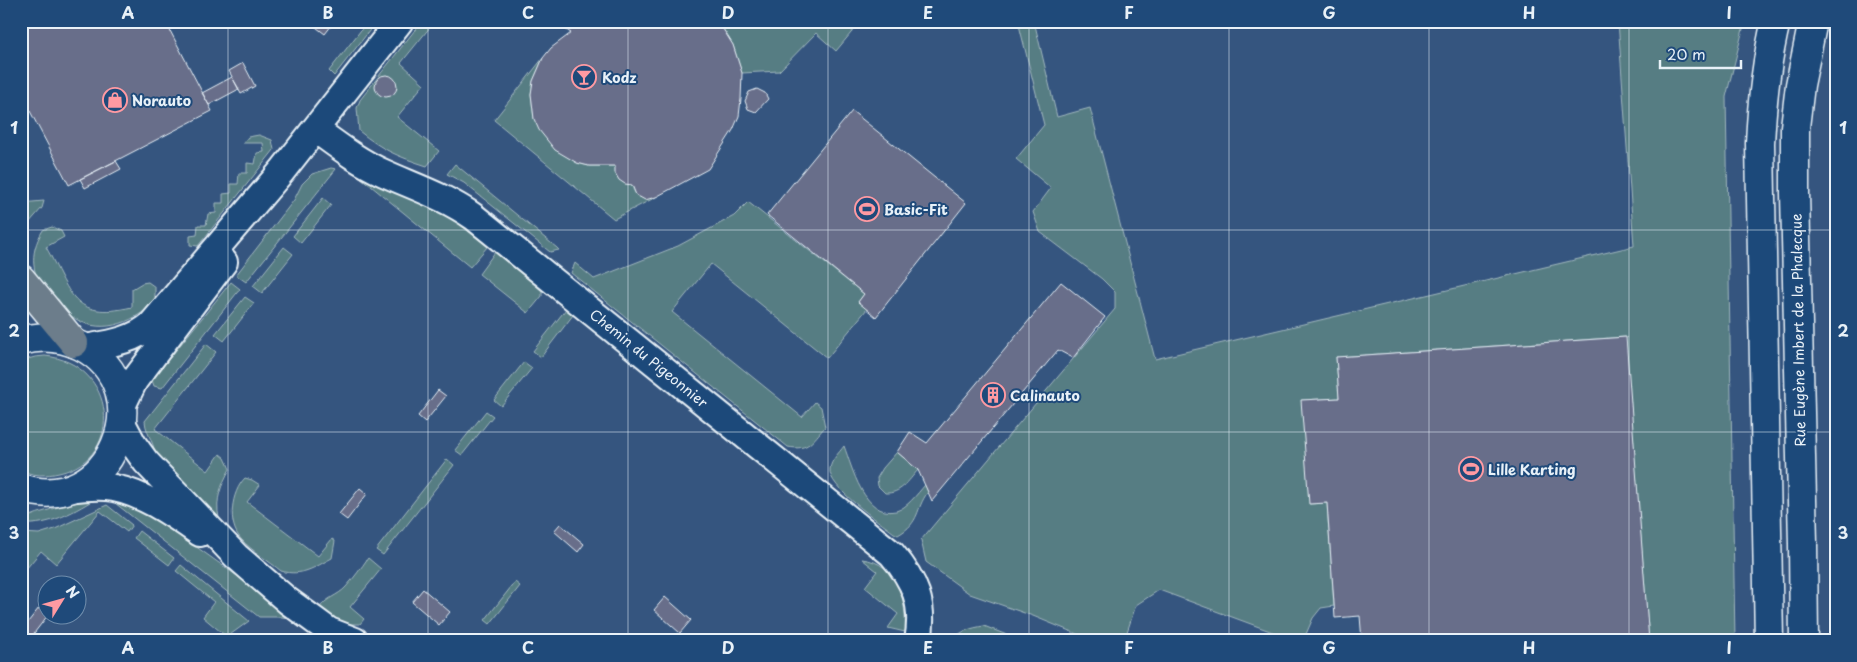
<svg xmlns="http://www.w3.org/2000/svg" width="1857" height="662" viewBox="0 0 1857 662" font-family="'Playpen Sans',sans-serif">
<rect width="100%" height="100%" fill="#35557f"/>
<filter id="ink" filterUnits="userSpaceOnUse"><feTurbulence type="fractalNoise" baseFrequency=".02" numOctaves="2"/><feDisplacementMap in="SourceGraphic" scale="10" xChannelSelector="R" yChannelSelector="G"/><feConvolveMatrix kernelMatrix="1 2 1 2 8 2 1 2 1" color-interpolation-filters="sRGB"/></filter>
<g filter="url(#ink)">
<path fill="#577d83" stroke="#a0b7be" d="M 368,21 L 377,21 L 334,76 L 329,71 Z
M 422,21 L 435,21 L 401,63 L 424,84 L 397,117 L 439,151 L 427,166 C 399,157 382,150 359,131 L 357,108 L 360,100 Z
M 718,21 L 861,21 L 836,51 L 816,33 L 779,71 L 742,73 L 733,45 Z
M 1018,21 L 1034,21 L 1057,117 L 1090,108 L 1155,359 L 1634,246 L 1618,21 L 1745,21 L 1726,97 L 1735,641 L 1649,641 L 1625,337 L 1336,357 L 1339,398 L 1302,400 L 1310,504 L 1327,503 L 1334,606 L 1321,608 L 1313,618 L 1303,641 L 1297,641 L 1159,590 L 1136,605 L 1124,641 L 1094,641 L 1033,616 L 970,594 L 926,562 L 921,540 L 1115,309 L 1115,292 L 1102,279 L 1040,232 L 1033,212 L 1051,188 L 1016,159 L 1044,125 Z
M 543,58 L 533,81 L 531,94 L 534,119 L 577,163 L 589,166 L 615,166 C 616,178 620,183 632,185 C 635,199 644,200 656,197 L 614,219 L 494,120 Z
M 259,135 L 272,140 L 274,150 L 198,246 L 190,245 L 190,236 L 197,235 L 198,225 L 206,225 L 208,214 L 216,213 L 216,203 L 223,203 L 223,194 L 231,193 L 231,184 L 238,184 L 239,173 L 247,173 L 247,163 L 255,164 L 257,153 L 264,152 L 263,143 L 243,143 L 248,137 Z
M 455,164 L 557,248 L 559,250 L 550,252 L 464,183 L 447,174 Z
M 331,168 L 336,169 L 246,282 L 236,275 L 294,200 L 302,184 L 312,174 Z
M 349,168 L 366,179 L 440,209 L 488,246 L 470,267 Z
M 323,198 L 331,205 L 301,243 L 293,236 Z
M 44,201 L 42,208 L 21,232 L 21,203 Z
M 748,202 L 864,294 L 858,302 L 867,309 L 827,358 L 711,264 L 672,312 L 802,417 L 815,402 L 821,407 L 825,427 C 812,441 809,451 788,447 L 571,273 L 575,263 L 594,279 L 678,246 L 734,216 Z
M 52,227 L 61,231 L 64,237 L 46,247 C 71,292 72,321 132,307 L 132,289 L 142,283 L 148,282 L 155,287 L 155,302 C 132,324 98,337 70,315 C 65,311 62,304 58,299 L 48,298 C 32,275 28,255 43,230 Z
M 284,247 L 293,254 L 262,293 L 253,286 Z
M 495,252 L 542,291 L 542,296 L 528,313 L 479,274 Z
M 231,282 L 240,289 L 162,388 L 154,386 L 152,380 Z
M 245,297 L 254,303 L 224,341 L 215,334 Z
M 566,309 L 573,315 L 541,357 L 533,351 Z
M 206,344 L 216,352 L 155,429 L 208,471 L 220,454 L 225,458 L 230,469 C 221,485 215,500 219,518 L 217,520 L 155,459 C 157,446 146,435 145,421 Z
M 45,356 C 117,363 126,458 59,473 C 46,476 33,476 21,470 L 21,361 L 35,357 Z
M 524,362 L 532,368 L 501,406 L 494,400 Z
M 486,411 L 493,416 L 462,455 L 455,450 Z
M 844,446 C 852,467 864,518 896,511 C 907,508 917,494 925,485 L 928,492 C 915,509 921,522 898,535 L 894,533 C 880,522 827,487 830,469 C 831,460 839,453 844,446 Z
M 897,452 L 918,470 C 908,481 901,494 885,493 L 878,486 L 877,478 L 883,468 Z
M 447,459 L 454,465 L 383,555 L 376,550 Z
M 245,478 L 252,480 L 260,485 L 247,502 L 318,556 L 332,539 L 335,541 L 332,558 C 315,567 302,577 281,571 C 269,561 252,551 241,539 C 227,524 231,492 245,478 Z
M 100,496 C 75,511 52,526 21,524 L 21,521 C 32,514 43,512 55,508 C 70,504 84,498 100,496 Z
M 118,500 L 167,526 L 299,620 L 282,617 L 259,617 L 115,503 Z
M 107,505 L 132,525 L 127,532 L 100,511 L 56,564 L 41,551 L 21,575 L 21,533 L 39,534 L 55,529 Z
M 139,531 L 174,558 L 169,565 L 134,538 Z
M 368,558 L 381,569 L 350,607 L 364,619 L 360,624 L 336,624 L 319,609 C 325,598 338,596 346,587 C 354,578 361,568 368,558 Z
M 862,559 C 898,563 907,601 905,632 L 888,628 L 898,614 L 865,587 L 877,571 Z
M 181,565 L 249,621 L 227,637 L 203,617 L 214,602 L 176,571 Z
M 515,582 L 520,586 L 490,624 L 485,620 Z
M 984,626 L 1022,641 L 951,641 C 960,631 971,628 984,626 Z"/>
<path fill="#676e8a" stroke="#e8f1f8" d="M 31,21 L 165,21 L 212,111 L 69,185 L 21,94 L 21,27 Z
M 308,21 L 335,21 L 325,34 Z
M 560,21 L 718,21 L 733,45 L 742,73 L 741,99 L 739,116 L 733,130 L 708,169 L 656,197 L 645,200 L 636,195 L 632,185 L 625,184 L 619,180 L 615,173 L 615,166 L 589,166 L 577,163 L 555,150 L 539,130 L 534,119 L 531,94 L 533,81 L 543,58 L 551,48 L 571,33 L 565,29 Z
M 243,63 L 255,86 L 241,94 L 229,71 Z
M375 86a11 11 0 1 1 22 0a11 11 0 1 1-22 0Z
M 232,77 L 239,89 L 209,105 L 202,93 Z
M 757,89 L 765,93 L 768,99 L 756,112 L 748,109 L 745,101 L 749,92 Z
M 852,111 L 966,203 L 876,317 L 858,302 L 864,294 L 767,215 Z
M 116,161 L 121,169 L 85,188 L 80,179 Z
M 1061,282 L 1105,317 L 1073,358 L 1058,350 L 932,501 L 918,470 L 897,452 L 910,432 L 927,443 Z
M 1626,337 L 1649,641 L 1362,641 L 1360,616 L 1335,618 L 1327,503 L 1309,504 L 1301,400 L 1339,398 L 1336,357 Z
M 438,390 L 446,396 L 425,422 L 418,416 Z
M 360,488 L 367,494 L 347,520 L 339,514 Z
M 560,524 L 584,544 L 578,552 L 554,531 Z
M 423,589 L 450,612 L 439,625 L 412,602 Z
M 665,597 L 691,620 L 680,633 L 654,610 Z
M 39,608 L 48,615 L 28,641 L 21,641 L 21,631 Z"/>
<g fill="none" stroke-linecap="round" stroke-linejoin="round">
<defs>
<path id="street" d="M 315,129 C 337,145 359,162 384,173 C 415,187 446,197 474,217 L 892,554 C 915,581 925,604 918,641
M 85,348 C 108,344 134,341 152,324 L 282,171 L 400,21
M 122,406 L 134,381 L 224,262
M 122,423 L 133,444 L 146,462 L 236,556 L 288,601 L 310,617 L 329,631 L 355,641
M 68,489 C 83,487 99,485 114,488 C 145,494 175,516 200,533"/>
<path id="secondary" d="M 21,341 C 41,335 62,337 81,346 C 164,389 110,518 21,488
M 1769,641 L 1760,143 C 1762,101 1766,62 1776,21
M 1804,641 L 1803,544 L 1795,193 L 1795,127 L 1800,85 L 1813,21"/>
<path id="highway" d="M 21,279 L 74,343"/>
</defs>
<use href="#street" stroke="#e8f1f8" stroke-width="30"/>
<use href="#secondary" stroke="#e8f1f8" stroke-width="31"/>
<use href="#highway" stroke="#e8f1f8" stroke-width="31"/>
<use href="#street" stroke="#1f4a7a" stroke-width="26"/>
<use href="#secondary" stroke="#1f4a7a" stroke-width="28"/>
<use href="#highway" stroke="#6c7d8b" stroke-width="28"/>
</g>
</g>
<path fill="none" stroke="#e8f1f8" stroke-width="1" stroke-opacity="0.55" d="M 228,21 L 228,641M 428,21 L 428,641M 628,21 L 628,641M 828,21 L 828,641M 1029,21 L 1029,641M 1229,21 L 1229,641M 1429,21 L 1429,641M 1629,21 L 1629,641M 21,230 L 1836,230M 21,432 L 1836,432"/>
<defs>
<symbol id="bar-ring" viewBox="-11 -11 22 22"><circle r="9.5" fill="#1f4a7a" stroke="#ff9aa2" stroke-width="1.5"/><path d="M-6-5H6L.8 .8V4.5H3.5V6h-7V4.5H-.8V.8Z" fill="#ff9aa2"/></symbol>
<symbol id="shop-ring" viewBox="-11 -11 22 22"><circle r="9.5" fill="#1f4a7a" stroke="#ff9aa2" stroke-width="1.5"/><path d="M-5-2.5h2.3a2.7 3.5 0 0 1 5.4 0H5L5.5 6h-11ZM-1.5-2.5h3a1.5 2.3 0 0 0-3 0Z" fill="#ff9aa2"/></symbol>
<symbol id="stadium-ring" viewBox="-11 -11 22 22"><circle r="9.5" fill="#1f4a7a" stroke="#ff9aa2" stroke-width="1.5"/><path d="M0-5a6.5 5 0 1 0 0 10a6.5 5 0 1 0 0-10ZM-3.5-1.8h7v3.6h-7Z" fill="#ff9aa2"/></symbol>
<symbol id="building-ring" viewBox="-11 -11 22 22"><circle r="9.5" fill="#1f4a7a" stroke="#ff9aa2" stroke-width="1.5"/><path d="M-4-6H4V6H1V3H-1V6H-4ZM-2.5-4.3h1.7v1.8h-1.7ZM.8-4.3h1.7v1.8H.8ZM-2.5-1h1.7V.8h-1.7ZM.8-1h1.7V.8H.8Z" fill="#ff9aa2"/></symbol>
</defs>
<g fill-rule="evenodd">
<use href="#bar-ring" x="570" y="63" width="28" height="28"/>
<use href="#shop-ring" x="101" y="86" width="28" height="28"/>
<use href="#stadium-ring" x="853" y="195" width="28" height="28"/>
<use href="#building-ring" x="979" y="381" width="28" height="28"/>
<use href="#stadium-ring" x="1457" y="455" width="28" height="28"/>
</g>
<g text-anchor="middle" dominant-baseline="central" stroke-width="4" stroke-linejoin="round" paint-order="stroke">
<g font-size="14" font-weight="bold" fill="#e8f1f8" stroke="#1f4a7a" text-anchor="start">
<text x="602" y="77">Kodz</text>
<text x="132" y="100">Norauto</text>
<text x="884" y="209">Basic-Fit</text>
<text x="1010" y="395">Calinauto</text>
<text x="1488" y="469">Lille Karting</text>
</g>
<g font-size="14" fill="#e8f1f8" stroke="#1f4a7a">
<text transform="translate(1798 330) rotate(-91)">Rue Eugène Imbert de la Phalecque</text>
<text transform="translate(649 358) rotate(39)">Chemin du Pigeonnier</text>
</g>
</g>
<rect width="1857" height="662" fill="none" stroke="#1f4a7a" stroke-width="55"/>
<g transform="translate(62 600) rotate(53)"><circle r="24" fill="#1f4a7a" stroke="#6f8dac"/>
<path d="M0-4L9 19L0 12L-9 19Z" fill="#ff9aa2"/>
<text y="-8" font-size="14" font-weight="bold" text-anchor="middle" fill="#e8f1f8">N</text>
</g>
<path d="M1660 60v8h81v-8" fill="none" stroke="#e8f1f8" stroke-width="2.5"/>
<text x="1667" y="60" font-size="15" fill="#e8f1f8" stroke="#1f4a7a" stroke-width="4" paint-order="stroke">20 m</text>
<rect x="28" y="28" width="1802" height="606" fill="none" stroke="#e8f1f8" stroke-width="2"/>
<g font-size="16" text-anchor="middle" font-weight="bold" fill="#e8f1f8">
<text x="128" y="19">A</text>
<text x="328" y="19">B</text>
<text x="528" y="19">C</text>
<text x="728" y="19">D</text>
<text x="928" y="19">E</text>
<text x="1129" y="19">F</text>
<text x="1329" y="19">G</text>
<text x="1529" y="19">H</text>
<text x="1729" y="19">I</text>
<text x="14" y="134">1</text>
<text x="1843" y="134">1</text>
<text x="14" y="337">2</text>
<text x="1843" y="337">2</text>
<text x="14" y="539">3</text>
<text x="1843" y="539">3</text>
<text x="128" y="654">A</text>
<text x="328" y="654">B</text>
<text x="528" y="654">C</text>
<text x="728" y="654">D</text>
<text x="928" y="654">E</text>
<text x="1129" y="654">F</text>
<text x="1329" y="654">G</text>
<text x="1529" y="654">H</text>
<text x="1729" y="654">I</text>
</g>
</svg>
